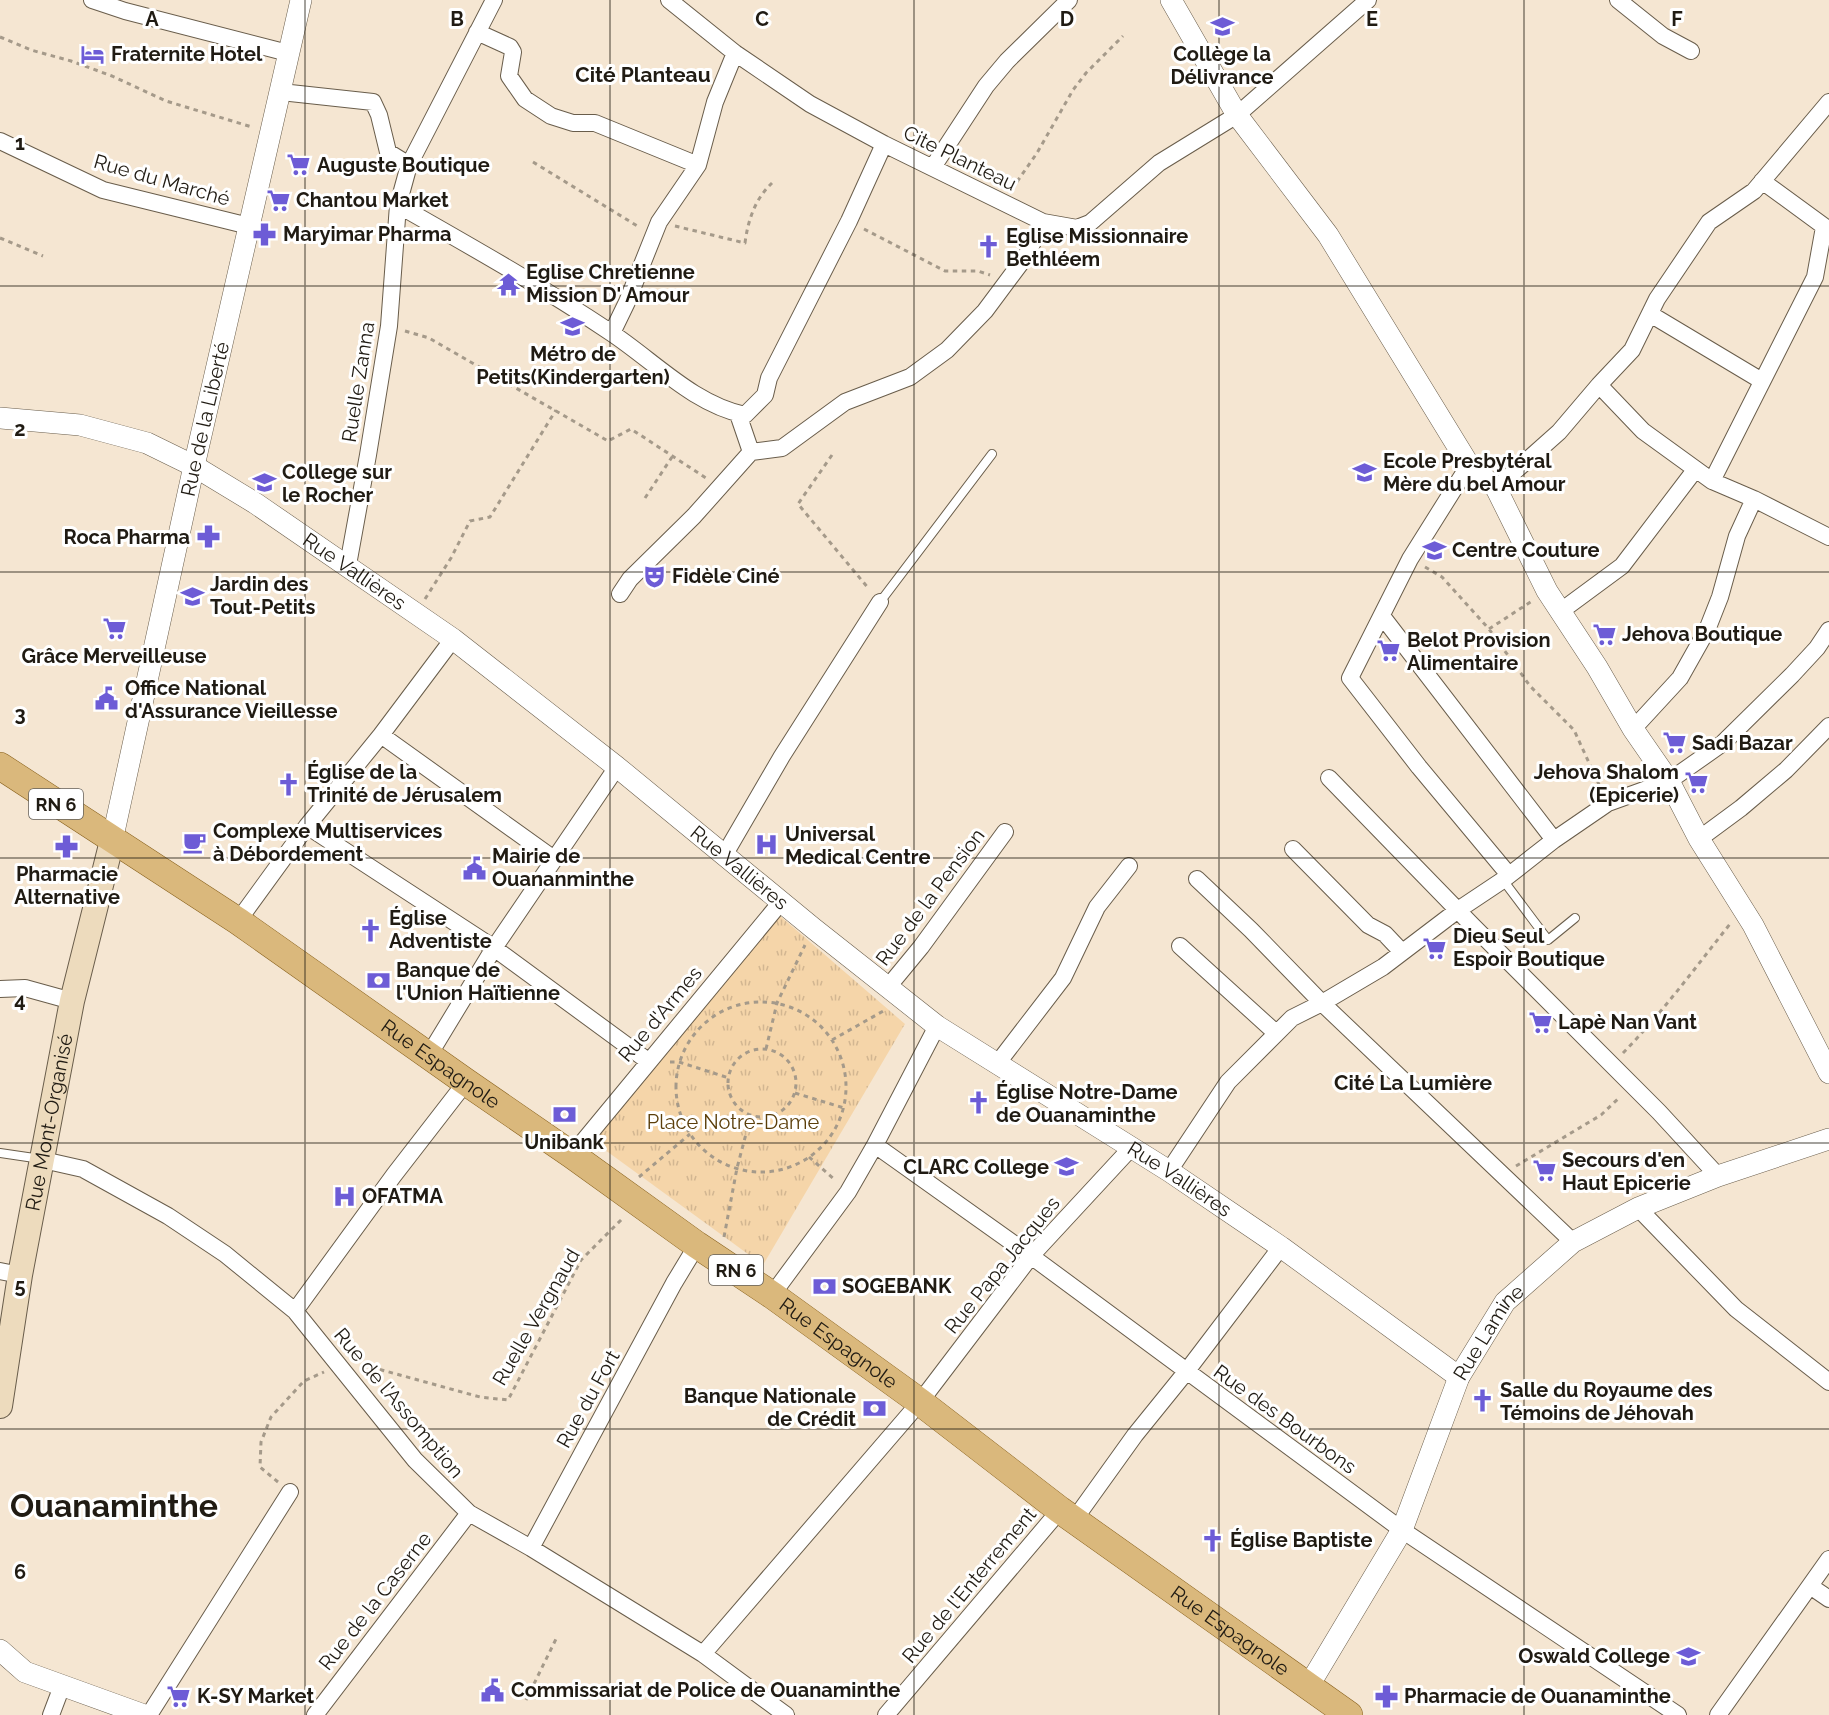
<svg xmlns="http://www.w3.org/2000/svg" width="1829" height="1715" viewBox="0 0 1829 1715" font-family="Raleway,sans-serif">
<defs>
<pattern id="grass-tufts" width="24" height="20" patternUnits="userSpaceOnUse" patternTransform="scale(1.5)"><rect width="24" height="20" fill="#f5d5a9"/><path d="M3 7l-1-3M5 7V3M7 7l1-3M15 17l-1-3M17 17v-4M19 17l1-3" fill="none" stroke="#d2b691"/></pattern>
</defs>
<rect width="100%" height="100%" fill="#f5e6d2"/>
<path fill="url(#grass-tufts)" d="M 780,916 L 905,1024 L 763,1265 L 590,1139 Z"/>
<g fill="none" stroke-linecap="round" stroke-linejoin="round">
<defs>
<path id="service" d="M 880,602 L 992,454
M 1503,880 L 1548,940 L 1575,918
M 0,1153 L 41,1159"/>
<path id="minor" d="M 92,0 L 125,11 L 288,53
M 669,0 L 735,53 L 810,104 L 884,144 L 1043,222 L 1077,228 L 1090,223 L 1159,163 L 1237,115 L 1368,0
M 1618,0 L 1663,36 L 1691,51
M 477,32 L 510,47 L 513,52 L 509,76 L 525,99 L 551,116 L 573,123 L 595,123 L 698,165
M 281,92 L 373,102 L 379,115 L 388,152 L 409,165
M 0,141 L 103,190 L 249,226
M 933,167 L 986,86 L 1007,61 L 1069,0
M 1762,181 L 1829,230
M 398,205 C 470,246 541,286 610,332 C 654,361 693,404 745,415 L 765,395 L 769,378 L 849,221 L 884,144
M 1650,314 L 1762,381
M 612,333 L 627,302 L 659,222 L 698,165 L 715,102 L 735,53
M 1599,385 L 1643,431 L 1712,481 L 1754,499 L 1829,537
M 738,414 L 751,452
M 1469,465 L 1410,559 L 1350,678 L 1419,767 L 1509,875
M 1712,481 L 1815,277 L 1824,227
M 1496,488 L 1559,432 L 1599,385 L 1632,350 L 1657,299 L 1709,222 L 1754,191 L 1829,102
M 348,565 L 368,455 L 389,326 L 398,205 L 409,165 L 494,0
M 620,594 L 630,579 L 694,516 L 751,452 L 782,448 L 845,402 L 910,377 L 947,350 L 985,311 L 1026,256 L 1043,222
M 1561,611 L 1622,566 L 1695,470
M 1382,616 L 1554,840
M 1633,729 L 1680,678 L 1707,630 L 1720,597 L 1737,536 L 1754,499
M 381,735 L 554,859
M 1329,778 L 1473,926 L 1659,1112 L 1718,1176
M 307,826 L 494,948 L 648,1061
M 1699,839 L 1741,808 L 1786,770 L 1829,726
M 1293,849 L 1368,925 L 1385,934 L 1402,952
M 725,854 L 782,756 L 880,602
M 1197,879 L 1251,930 L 1322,1003 L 1573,1242
M 238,921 L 307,826 L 381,735 L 453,639
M 1180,946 L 1276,1033
M 888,987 L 921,947 L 1005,832
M 0,989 L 25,988 L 72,1001
M 429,1055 L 494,948 L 617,767
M 997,1064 L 1063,978 L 1097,907 L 1129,866
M 875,1145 L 1031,1256 L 1402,1530 L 1678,1715
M 572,1155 L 781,902
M 43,1160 L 83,1169 L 168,1216 L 225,1254 L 295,1311 L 415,1460 L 469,1513 L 531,1548 L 703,1654 L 786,1715
M 1169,1171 L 1228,1082 L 1292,1018 L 1322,1003 L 1383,967 L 1458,910 L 1503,880 L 1554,840 L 1608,803 L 1669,781 L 1723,743 L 1792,675 L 1817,648 L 1829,630
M 1638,1208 L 1736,1309 L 1829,1382
M 0,1271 L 20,1275
M 772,1295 L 848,1192 L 875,1145 L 937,1026
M 295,1311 L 394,1175 L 466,1082
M 1074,1520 L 1135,1435 L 1186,1372 L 1281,1247
M 531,1548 L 674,1283 L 697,1245
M 1810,1586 L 1829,1599
M 703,1654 L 920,1402 L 1031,1256 L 1131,1148
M 51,1715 L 62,1686
M 149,1715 L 290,1492
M 315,1715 L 469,1513
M 886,1715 L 1060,1510
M 1718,1715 L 1829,1559"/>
<g id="tertiary">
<path d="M 1171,0 L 1237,115 L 1328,235 L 1469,465 L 1496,488 L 1547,591 L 1597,667 L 1633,729 L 1669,781 L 1699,839 L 1753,925 L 1829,1073"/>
<path id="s1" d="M 0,418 L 80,425 L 147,443 L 194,466 L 255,503 L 453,639 L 617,767 L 813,928 L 937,1026 L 1169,1171 L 1281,1247 L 1459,1377"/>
<path id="s2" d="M 112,841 L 194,466 L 301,0"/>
<path d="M 0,1650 L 25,1672 L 144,1715"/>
<path id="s3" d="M 1308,1687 L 1402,1530 L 1459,1377 L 1505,1302 L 1573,1242 L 1638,1208 L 1718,1176 L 1829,1139"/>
</g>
<g id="secondary">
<path id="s4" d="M 0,1406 L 20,1275 L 72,1001 L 112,841"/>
</g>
<g id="primary">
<path id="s5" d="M 0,766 L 238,921 L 466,1082 L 572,1155 L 697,1245 L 772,1295 L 920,1402 L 1060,1510 L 1349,1715"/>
</g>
</defs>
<use href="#service" stroke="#695d4b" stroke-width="10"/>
<use href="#minor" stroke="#695d4b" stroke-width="18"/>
<use href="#tertiary" stroke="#695d4b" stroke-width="22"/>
<use href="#secondary" stroke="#695d4b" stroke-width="26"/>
<use href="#primary" stroke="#89621e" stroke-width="28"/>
<path stroke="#a59a8a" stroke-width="3" stroke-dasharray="4.5 4.5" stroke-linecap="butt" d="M 0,37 L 31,50 L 71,61 L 112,76 L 166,101 L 252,127
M 533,162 L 639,227
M 1012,189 L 1037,153 L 1073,90 L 1086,73 L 1123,36
M 675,226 L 745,243 C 748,220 755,199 772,183
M 864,229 L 945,271 L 978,271 L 990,275
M 0,238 L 43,256
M 405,331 L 429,338 L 608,441 L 631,429 L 706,478
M 832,455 L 798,504 L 869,589
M 645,498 L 672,457
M 1425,567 L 1442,577 L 1489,629 L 1530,686 L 1574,730 L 1601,789
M 425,599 L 451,558 L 470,521 L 490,517 L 556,410
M 1489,629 L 1532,601
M676 1087a85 85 0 1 1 170 0a85 85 0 1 1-170 0Z
M 832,1040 L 885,1010
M 766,1049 L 777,1003 L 805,945
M728 1083a34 34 0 1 1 68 0a34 34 0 1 1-68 0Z
M 1623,1053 C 1662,1013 1695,968 1730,924
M 670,1062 L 679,1062 L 729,1078
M 795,1093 L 844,1108
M 809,1157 L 835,1180
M 1516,1166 L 1601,1115 L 1620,1097
M 639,1177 L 690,1134
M 724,1237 L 737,1168 L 751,1115
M 362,1368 L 378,1369 L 480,1397 L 508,1400 L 581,1260 L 622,1219
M 278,1482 L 260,1467 L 261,1442 L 271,1417 L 304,1381 L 324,1372
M 526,1700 L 557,1637"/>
<use href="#service" stroke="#fff" stroke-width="8"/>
<use href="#minor" stroke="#fff" stroke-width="16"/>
<use href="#tertiary" stroke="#fff" stroke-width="21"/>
<use href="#secondary" stroke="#eddbbd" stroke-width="24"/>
<use href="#primary" stroke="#dab87c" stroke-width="27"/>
</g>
<path fill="none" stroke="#201b13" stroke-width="1.5" stroke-opacity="0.55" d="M 305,0 L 305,1715M 610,0 L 610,1715M 914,0 L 914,1715M 1219,0 L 1219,1715M 1524,0 L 1524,1715M 0,286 L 1829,286M 0,572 L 1829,572M 0,858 L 1829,858M 0,1143 L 1829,1143M 0,1429 L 1829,1429"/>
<defs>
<symbol id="school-bare" viewBox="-9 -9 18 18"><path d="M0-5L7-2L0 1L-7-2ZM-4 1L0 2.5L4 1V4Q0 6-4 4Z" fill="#6d5cd6" stroke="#fff" stroke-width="2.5" paint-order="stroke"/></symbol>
<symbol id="hotel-bare" viewBox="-9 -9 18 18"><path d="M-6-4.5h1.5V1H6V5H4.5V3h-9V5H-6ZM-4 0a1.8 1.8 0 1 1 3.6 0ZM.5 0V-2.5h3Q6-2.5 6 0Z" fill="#6d5cd6" stroke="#fff" stroke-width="2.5" paint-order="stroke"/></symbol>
<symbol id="supermarket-bare" viewBox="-9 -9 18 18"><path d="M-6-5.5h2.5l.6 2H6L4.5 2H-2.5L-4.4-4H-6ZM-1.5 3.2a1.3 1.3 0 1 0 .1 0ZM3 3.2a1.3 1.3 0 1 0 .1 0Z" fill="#6d5cd6" stroke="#fff" stroke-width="2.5" paint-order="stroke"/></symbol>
<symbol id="pharmacy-bare" viewBox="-9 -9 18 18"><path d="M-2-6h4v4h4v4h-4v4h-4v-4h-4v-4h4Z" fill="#6d5cd6" stroke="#fff" stroke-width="2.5" paint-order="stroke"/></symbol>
<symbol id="church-bare" viewBox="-9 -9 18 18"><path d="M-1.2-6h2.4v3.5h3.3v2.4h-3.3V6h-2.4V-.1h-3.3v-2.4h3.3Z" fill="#6d5cd6" stroke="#fff" stroke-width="2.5" paint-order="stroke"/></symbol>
<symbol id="temple-bare" viewBox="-9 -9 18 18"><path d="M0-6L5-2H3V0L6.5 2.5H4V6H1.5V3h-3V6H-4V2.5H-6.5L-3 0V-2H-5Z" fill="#6d5cd6" stroke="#fff" stroke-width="2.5" paint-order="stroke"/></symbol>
<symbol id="university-bare" viewBox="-9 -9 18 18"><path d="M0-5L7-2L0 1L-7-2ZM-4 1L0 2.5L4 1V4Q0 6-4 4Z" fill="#6d5cd6" stroke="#fff" stroke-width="2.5" paint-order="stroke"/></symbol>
<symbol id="theatre-bare" viewBox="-9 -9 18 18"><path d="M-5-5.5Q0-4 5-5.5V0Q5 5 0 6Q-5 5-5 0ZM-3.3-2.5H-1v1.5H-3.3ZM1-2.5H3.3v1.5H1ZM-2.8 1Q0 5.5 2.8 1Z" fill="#6d5cd6" stroke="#fff" stroke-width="2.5" paint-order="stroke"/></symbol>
<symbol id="civic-bare" viewBox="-9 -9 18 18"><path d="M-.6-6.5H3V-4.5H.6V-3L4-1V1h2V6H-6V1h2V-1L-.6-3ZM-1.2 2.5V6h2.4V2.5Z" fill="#6d5cd6" stroke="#fff" stroke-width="2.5" paint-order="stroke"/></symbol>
<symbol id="cafe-bare" viewBox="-9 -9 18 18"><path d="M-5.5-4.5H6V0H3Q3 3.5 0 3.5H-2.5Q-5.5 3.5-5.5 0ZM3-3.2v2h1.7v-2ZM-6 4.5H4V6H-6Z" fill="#6d5cd6" stroke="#fff" stroke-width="2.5" paint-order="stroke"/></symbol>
<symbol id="hospital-bare" viewBox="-9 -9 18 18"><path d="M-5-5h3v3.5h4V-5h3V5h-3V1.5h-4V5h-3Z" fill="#6d5cd6" stroke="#fff" stroke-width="2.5" paint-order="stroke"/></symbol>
<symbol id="bank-bare" viewBox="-9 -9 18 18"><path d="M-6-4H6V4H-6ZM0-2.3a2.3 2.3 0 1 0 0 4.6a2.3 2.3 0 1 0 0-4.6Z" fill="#6d5cd6" stroke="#fff" stroke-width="2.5" paint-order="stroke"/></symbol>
</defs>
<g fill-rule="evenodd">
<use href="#school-bare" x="1206" y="10" width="33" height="33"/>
<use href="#hotel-bare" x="76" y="38" width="33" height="33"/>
<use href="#supermarket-bare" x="282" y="148" width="33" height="33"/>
<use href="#supermarket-bare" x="262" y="184" width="33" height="33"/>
<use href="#pharmacy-bare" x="248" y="218" width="33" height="33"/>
<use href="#church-bare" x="972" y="230" width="33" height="33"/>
<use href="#temple-bare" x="492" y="268" width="33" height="33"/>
<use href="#school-bare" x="556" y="310" width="33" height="33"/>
<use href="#school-bare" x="1348" y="456" width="33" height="33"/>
<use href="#school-bare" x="248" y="466" width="33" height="33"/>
<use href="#pharmacy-bare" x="192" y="520" width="33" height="33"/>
<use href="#university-bare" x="1418" y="534" width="33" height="33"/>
<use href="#theatre-bare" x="638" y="560" width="33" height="33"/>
<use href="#school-bare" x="176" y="580" width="33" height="33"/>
<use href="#supermarket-bare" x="98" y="612" width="33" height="33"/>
<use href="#supermarket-bare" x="1588" y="618" width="33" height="33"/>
<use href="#supermarket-bare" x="1372" y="634" width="33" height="33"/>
<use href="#civic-bare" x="90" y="682" width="33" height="33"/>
<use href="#supermarket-bare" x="1658" y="726" width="33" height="33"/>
<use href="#supermarket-bare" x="1680" y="766" width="33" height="33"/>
<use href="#church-bare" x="272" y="768" width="33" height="33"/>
<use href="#cafe-bare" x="178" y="826" width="33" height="33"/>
<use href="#hospital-bare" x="750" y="828" width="33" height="33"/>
<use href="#pharmacy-bare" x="50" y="830" width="33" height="33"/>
<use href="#civic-bare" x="458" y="852" width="33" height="33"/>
<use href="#church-bare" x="354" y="914" width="33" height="33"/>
<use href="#supermarket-bare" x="1418" y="932" width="33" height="33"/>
<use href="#bank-bare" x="362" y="964" width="33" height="33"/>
<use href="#supermarket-bare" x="1524" y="1006" width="33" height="33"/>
<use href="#church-bare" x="962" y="1086" width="33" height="33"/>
<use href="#bank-bare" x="548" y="1098" width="33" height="33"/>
<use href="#school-bare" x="1050" y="1150" width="33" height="33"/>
<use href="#supermarket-bare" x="1528" y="1154" width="33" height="33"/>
<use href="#hospital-bare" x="328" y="1180" width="33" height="33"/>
<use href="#bank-bare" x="808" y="1270" width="33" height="33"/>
<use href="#church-bare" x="1466" y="1384" width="33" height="33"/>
<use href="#bank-bare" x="858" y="1392" width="33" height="33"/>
<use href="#church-bare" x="1196" y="1524" width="33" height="33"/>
<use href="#school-bare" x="1672" y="1640" width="33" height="33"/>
<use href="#civic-bare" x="476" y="1674" width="33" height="33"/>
<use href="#supermarket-bare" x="162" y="1680" width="33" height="33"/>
<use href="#pharmacy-bare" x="1370" y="1680" width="33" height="33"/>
</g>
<g text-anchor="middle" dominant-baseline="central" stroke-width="6" stroke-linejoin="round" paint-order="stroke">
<g fill="#fff" stroke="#635f5a" stroke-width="1.5">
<rect x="29" y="789" width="54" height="30" rx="4.5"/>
<rect x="709" y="1255" width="54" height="30" rx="4.5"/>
</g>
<g font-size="18" font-weight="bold" fill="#201b13">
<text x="56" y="804">RN 6</text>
<text x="736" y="1270">RN 6</text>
</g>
<g font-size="20" font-weight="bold" fill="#201b13" stroke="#fff" text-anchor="start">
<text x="111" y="54">Fraternite Hotel</text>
<text x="1222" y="54" text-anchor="middle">Collège la<tspan x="1222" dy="23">Délivrance</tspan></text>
<text x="317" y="165">Auguste Boutique</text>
<text x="296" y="200">Chantou Market</text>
<text x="283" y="234">Maryimar Pharma</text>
<text x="1006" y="236">Eglise Missionnaire<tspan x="1006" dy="23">Bethléem</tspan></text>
<text x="526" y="272">Eglise Chretienne<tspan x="526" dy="23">Mission D' Amour</tspan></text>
<text x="573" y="354" text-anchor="middle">Métro de<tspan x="573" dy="23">Petits(Kindergarten)</tspan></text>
<text x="1383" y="461">Ecole Presbytéral<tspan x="1383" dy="23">Mère du bel Amour</tspan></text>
<text x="282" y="472">C0llege sur<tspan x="282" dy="23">le Rocher</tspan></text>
<text x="190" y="537" text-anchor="end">Roca Pharma</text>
<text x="1452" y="550">Centre Couture</text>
<text x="672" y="576">Fidèle Ciné</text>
<text x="210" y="584">Jardin des<tspan x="210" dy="23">Tout-Petits</tspan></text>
<text x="1622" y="634">Jehova Boutique</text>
<text x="1407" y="640">Belot Provision<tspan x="1407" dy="23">Alimentaire</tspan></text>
<text x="114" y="656" text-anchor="middle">Grâce Merveilleuse</text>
<text x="125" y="688">Office National<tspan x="125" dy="23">d'Assurance Vieillesse</tspan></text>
<text x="1692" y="743">Sadi Bazar</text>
<text x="307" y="772">Église de la<tspan x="307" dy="23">Trinité de Jérusalem</tspan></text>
<text x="1679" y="772" text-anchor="end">Jehova Shalom<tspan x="1679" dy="23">(Epicerie)</tspan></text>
<text x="213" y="831">Complexe Multiservices<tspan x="213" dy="23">à Débordement</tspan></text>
<text x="785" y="834">Universal<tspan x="785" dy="23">Medical Centre</tspan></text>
<text x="492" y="856">Mairie de<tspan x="492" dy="23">Ouananminthe</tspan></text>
<text x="67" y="874" text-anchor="middle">Pharmacie<tspan x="67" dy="23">Alternative</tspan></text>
<text x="389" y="918">Église<tspan x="389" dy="23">Adventiste</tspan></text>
<text x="1453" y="936">Dieu Seul<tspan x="1453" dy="23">Espoir Boutique</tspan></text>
<text x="396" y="970">Banque de<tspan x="396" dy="23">l'Union Haïtienne</tspan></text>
<text x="1558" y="1022">Lapè Nan Vant</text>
<text x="996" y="1092">Église Notre-Dame<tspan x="996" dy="23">de Ouanaminthe</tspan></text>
<text x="564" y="1142" text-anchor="middle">Unibank</text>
<text x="1562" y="1160">Secours d'en<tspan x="1562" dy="23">Haut Epicerie</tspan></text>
<text x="1049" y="1167" text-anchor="end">CLARC College</text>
<text x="362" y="1196">OFATMA</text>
<text x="842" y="1286">SOGEBANK</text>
<text x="1500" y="1390">Salle du Royaume des<tspan x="1500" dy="23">Témoins de Jéhovah</tspan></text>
<text x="856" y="1396" text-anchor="end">Banque Nationale<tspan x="856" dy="23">de Crédit</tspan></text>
<text x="1230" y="1540">Église Baptiste</text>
<text x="1670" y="1656" text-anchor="end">Oswald College</text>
<text x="511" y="1690">Commissariat de Police de Ouanaminthe</text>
<text x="197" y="1696">K-SY Market</text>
<text x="1404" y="1696">Pharmacie de Ouanaminthe</text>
</g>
<g font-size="20" fill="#201b13" stroke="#fff">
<text transform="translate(960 158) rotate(26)">Cite Planteau</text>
<text transform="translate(162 180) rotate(16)">Rue du Marché</text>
<text transform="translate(358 382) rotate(-81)">Ruelle Zanna</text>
<text stroke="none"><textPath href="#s2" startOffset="432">Rue de la Liberté</textPath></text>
<text stroke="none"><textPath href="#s1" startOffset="394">Rue Vallières</textPath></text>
<text stroke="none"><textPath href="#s1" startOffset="880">Rue Vallières</textPath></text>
<text transform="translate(930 897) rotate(-53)">Rue de la Pension</text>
<text transform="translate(660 1014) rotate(-50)">Rue d'Armes</text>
<text stroke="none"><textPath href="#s5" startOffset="532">Rue Espagnole</textPath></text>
<text stroke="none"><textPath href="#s4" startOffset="288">Rue Mont-Organisé</textPath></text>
<text stroke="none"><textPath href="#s1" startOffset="1420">Rue Vallières</textPath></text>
<text transform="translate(1002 1265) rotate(-51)">Rue Papa Jacques</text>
<text transform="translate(536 1317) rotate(-60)">Ruelle Vergnaud</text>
<text stroke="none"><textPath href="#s3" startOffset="400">Rue Lamine</textPath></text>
<text stroke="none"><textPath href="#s5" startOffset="1018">Rue Espagnole</textPath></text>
<text transform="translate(588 1399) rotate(-61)">Rue du Fort</text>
<text transform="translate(399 1403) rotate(50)">Rue de l'Assomption</text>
<text transform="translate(1285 1419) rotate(36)">Rue des Bourbons</text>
<text transform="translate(969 1585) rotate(-50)">Rue de l'Enterrement</text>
<text transform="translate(375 1601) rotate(-52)">Rue de la Caserne</text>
<text stroke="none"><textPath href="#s5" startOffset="1504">Rue Espagnole</textPath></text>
</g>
<g font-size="20" fill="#5b3e0a" stroke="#fff">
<text x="733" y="1122">Place Notre-Dame</text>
</g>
<g font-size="21" font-weight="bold" fill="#201b13" stroke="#fff">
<text x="643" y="74">Cité Planteau</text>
<text x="1413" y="1082">Cité La Lumière</text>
</g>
<g font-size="32" font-weight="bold" fill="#201b13" stroke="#fff">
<text x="114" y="1505">Ouanaminthe</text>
</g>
</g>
<g font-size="20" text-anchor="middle" font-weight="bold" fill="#201b13" stroke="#fff" stroke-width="6" stroke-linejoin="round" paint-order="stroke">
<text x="152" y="26">A</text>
<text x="457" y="26">B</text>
<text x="762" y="26">C</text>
<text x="1067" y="26">D</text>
<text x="1372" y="26">E</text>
<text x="1677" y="26">F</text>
<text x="20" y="150">1</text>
<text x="20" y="436">2</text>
<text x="20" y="721">3</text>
<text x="20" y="1007">4</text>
<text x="20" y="1293">5</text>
<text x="20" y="1579">6</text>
</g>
</svg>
